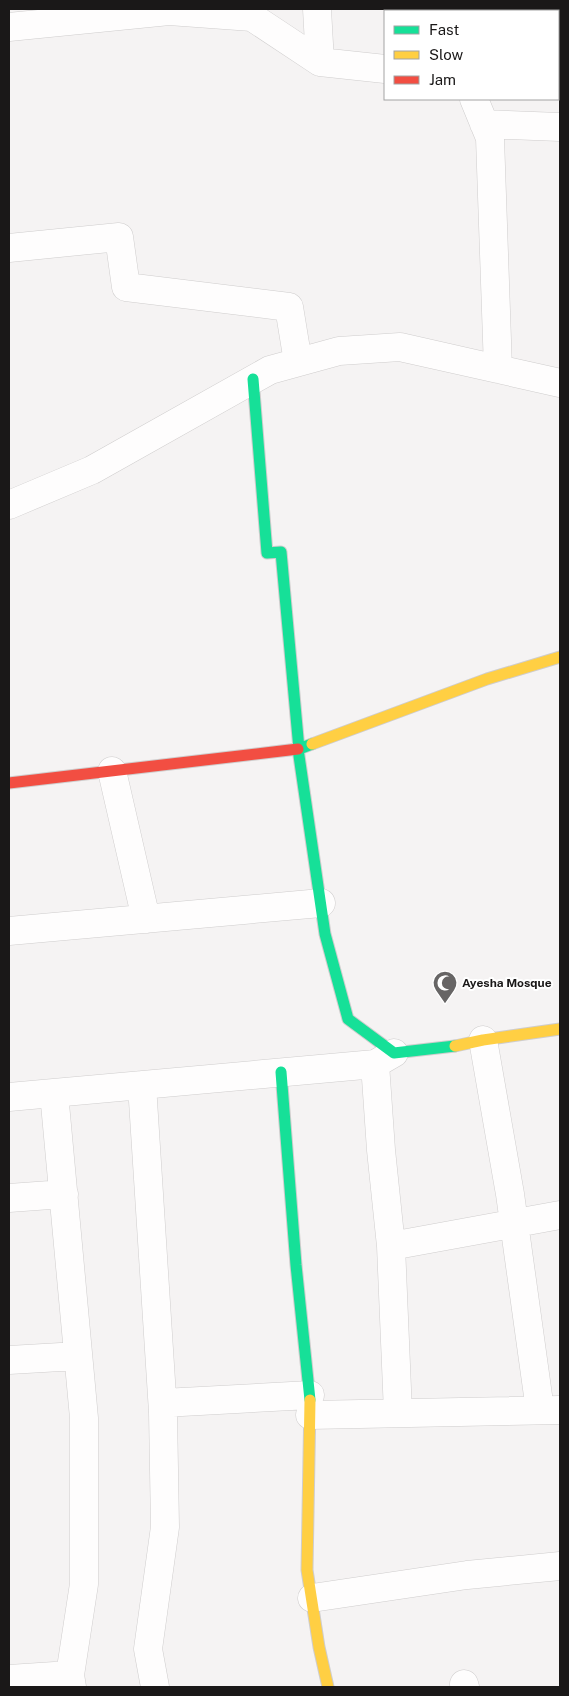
<svg xmlns="http://www.w3.org/2000/svg" width="569" height="1696" viewBox="0 0 569 1696" font-family="'Public Sans',sans-serif">
<rect width="100%" height="100%" fill="#f5f3f3"/>
<g fill="none" stroke-linecap="round" stroke-linejoin="round">
<defs>
<path id="street" d="M 434,9 L 435,11
M 9,27 L 169,11 L 252,17 L 320,62 L 317,9
M 320,62 L 385,69
M 474,99 L 490,138 L 498,369
M 484,124 L 560,127
M 9,248 L 119,237 L 126,287 L 289,307 L 298,362
M 9,505 L 92,470 L 270,370 L 339,351 L 400,347 L 560,383
M 112,771 L 146,919
M 9,931 L 321,903
M 483,1040 L 510,1194 L 540,1410
M 375,1064 L 381,1150 L 391,1246 L 398,1413
M 142,1085 L 163,1412 L 165,1527 L 148,1649 L 155,1687
M 54,1093 L 84,1418 L 84,1584 L 70,1675 L 72,1687
M 9,1097 L 375,1064 L 394,1053
M 9,1198 L 64,1194
M 391,1246 L 560,1215
M 9,1360 L 78,1356
M 163,1403 L 310,1395
M 310,1415 L 560,1410
M 312,1598 L 467,1575 L 560,1566
M 9,1679 L 70,1675
M 464,1684 L 465,1687"/>
<path id="fast" d="M 253,379 L 267,553 L 281,552 L 299,749 L 312,744
M 298,749 L 325,934 L 348,1019 L 394,1053 L 455,1046
M 281,1072 L 296,1265 L 310,1400"/>
<path id="slow" d="M 312,744 L 487,679 L 560,657
M 455,1046 L 483,1040 L 560,1029
M 310,1400 L 307,1570 L 319,1647 L 328,1687"/>
<path id="jam" d="M 9,783 L 298,749"/>
</defs>
<use href="#street" stroke="#cfcdcd" stroke-width="29"/>
<use href="#fast" stroke="#cfcdcd" stroke-width="13"/>
<use href="#slow" stroke="#cfcdcd" stroke-width="13"/>
<use href="#jam" stroke="#cfcdcd" stroke-width="13"/>
<use href="#street" stroke="#fefdfd" stroke-width="28"/>
<use href="#fast" stroke="#16e098" stroke-width="11"/>
<use href="#slow" stroke="#ffcf43" stroke-width="11"/>
<use href="#jam" stroke="#f24e42" stroke-width="11"/>
</g>
<defs>
<symbol id="mosque-pin" viewBox="-11 -11 22 30"><path d="M0 17L-7.5 6A9.5 9.5 0 1 1 7.5 6Z" fill="#676565" stroke="#fff"/><path d="M3.5-4.9A6 6 0 1 0 3.5 4.9A5 5 0 1 1 3.5-4.9Z" fill="#fff"/></symbol>
</defs>
<g fill-rule="evenodd">
<use href="#mosque-pin" x="431" y="969" width="28" height="38"/>
</g>
<g text-anchor="middle" dominant-baseline="central" stroke-width="4" stroke-linejoin="round" paint-order="stroke">
<g font-size="12" font-weight="bold" fill="#1a1818" stroke="#fff" text-anchor="start">
<text x="462" y="983">Ayesha Mosque</text>
</g>
</g>
<rect width="569" height="1696" fill="none" stroke="#1a1818" stroke-width="20"/>
<rect x="384" y="10" width="175" height="90" fill="#ffffff" stroke="#a3a3a3"/>
<rect x="394" y="26" width="25" height="8" fill="#16e098" stroke="#a3a3a3"/>
<text x="429" y="35" font-size="15" fill="#1a1818">Fast</text>
<rect x="394" y="51" width="25" height="8" fill="#ffcf43" stroke="#a3a3a3"/>
<text x="429" y="60" font-size="15" fill="#1a1818">Slow</text>
<rect x="394" y="76" width="25" height="8" fill="#f24e42" stroke="#a3a3a3"/>
<text x="429" y="85" font-size="15" fill="#1a1818">Jam</text>
</svg>
